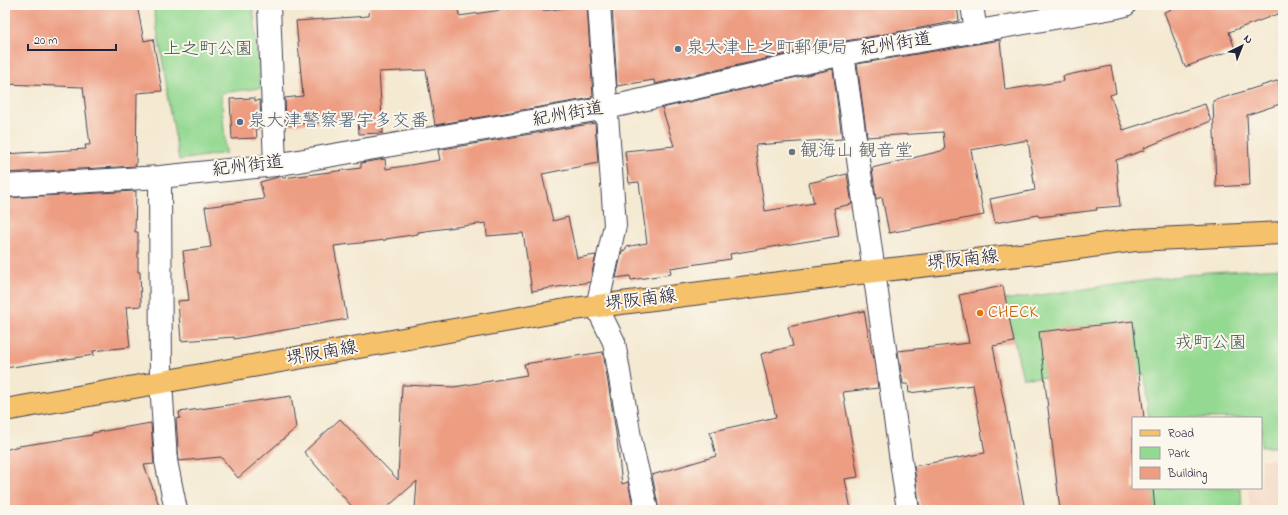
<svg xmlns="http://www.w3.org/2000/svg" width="1288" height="515" viewBox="0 0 1288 515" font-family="'Indie Flower','Klee One',sans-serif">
<rect width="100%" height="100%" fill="#fbf7ec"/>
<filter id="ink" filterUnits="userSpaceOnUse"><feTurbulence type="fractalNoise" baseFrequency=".025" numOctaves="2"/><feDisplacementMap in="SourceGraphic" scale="8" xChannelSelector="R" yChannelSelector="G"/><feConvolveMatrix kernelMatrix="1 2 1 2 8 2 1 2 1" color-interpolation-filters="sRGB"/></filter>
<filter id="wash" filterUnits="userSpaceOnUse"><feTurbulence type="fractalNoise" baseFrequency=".012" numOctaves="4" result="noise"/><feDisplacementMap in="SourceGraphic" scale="16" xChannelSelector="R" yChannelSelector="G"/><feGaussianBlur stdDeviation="0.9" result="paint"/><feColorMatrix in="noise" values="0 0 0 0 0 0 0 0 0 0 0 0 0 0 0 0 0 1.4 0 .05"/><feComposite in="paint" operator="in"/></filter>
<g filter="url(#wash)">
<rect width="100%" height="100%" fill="#f4e9d1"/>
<path fill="#f3d4bf" d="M 1261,459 L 1283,459 L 1283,510 L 1250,510 L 1248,488 L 1261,488 Z"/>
<path fill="#94d992" stroke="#5b7e66" d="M 153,5 L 253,5 L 261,88 L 221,93 L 226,153 L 179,160 Z
M 1283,268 L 1283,447 L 1261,447 L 1261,418 L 1148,418 L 1145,375 L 1023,378 L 1004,300 L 1208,272 Z
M 1153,488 L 1241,488 L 1242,510 L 1155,510 Z"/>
<g id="blocks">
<path fill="#ed9d82" d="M 5,5 L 137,5 L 144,41 L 153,39 L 162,91 L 137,93 L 136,166 L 5,173 L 5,154 L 86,149 L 85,145 L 90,145 L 83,87 L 5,84 Z
M 370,5 L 458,5 L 459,16 L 537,5 L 542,5 L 543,11 L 587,5 L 593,96 L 591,96 L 592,98 L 435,125 L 426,70 L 379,72 L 383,133 L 359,134 L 358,119 L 286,125 L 285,98 L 303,96 L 296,21 L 369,16 Z
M 612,5 L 957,5 L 959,21 L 840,42 L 655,84 L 654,80 L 617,86 Z
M 1182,5 L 1283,5 L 1283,12 L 1229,32 L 1235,49 L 1185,67 L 1164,12 Z
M 1000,40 L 1005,90 L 1064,81 L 1063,76 L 1111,66 L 1116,93 L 1110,95 L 1123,130 L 1205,104 L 1211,121 L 1144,148 L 1145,150 L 1116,160 L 1120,206 L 1096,208 L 1097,210 L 1039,217 L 1038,215 L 995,223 L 990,199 L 1035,190 L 1028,140 L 971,150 L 984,215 L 889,233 L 882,197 L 876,199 L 872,168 L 945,150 L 943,132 L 867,137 L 857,64 Z
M 833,69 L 842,139 L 755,145 L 765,211 L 814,203 L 809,183 L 847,174 L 852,204 L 834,208 L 839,236 L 730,254 L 731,259 L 670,268 L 671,274 L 631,280 L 630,276 L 616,278 L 622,251 L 626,250 L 626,247 L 647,243 L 639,182 L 629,183 L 625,151 L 674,146 L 662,108 Z
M 1283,79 L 1283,103 L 1247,115 L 1250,185 L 1216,187 L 1213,101 Z
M 255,98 L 255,101 L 260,100 L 261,127 L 256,128 L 257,138 L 232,139 L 230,99 Z
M 595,123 L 598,163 L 542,174 L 553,221 L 568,217 L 577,258 L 596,255 L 590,282 L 532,291 L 523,233 L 487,236 L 486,223 L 418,232 L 418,234 L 386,239 L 386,240 L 334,246 L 347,319 L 234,339 L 234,337 L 181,341 L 178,301 L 189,300 L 183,251 L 211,247 L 205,207 L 264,199 L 260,182 L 282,176 L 283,178 L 361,168 L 361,163 L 385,159 L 386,169 L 440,160 L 438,150 Z
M 136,191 L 135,232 L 138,232 L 138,272 L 140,272 L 141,306 L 126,307 L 130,347 L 93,351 L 94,355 L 5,368 L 5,303 L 7,302 L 5,278 L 5,198 Z
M 1003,286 L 1014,342 L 993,346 L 1025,510 L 920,510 L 914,466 L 985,453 L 973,385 L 909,393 L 908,384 L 903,384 L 898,351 L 969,343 L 959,295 Z
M 864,311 L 872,354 L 873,354 L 878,388 L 843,392 L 858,477 L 845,479 L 851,510 L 659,510 L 652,475 L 716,456 L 710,432 L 776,417 L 761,354 L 793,346 L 788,327 Z
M 1133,321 L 1144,418 L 1133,418 L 1133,488 L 1153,488 L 1155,510 L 1060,510 L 1039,332 Z
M 603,352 L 616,432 L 622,484 L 628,482 L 634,510 L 415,510 L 417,481 L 384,510 L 355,510 L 304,452 L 340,419 L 398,480 L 402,385 L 454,387 L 527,375 L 524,364 Z
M 291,396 L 296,428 L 238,478 L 221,457 L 179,461 L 176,419 L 180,418 L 179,412 Z
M 151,423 L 154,464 L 144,465 L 161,510 L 5,510 L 5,450 L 19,446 L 92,435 L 92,433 Z"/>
</g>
</g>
<g filter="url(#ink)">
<use href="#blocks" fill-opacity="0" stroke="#424052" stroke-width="1"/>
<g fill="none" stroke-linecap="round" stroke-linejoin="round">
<defs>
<path id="minor" d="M 269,5 L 275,165
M 599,5 L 615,225 L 597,307 L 614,342 L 631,443 L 647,510
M 972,5 L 976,32
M 843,54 L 908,510
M 160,177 L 161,382 L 166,461 L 176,510
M 5,186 L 160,177 L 275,165 L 607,108 L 843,54 L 1113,8 L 1125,5"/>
<path id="major" d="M 5,410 L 566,310 L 875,271 L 1055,251 L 1135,240 L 1283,233"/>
</defs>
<use href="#minor" stroke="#424052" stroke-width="24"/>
<use href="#major" stroke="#424052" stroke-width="24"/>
<use href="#minor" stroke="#fff" stroke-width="22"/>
<use href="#major" stroke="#f5c16b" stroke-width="22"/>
</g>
</g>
<g fill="#5c6f8a" stroke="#fbf7ec" stroke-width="1.5">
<circle cx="678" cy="49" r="4"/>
<circle cx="240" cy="122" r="4"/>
</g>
<circle fill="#6b7280" stroke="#fbf7ec" stroke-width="1.5" cx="792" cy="152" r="4"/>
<circle fill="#e8710a" stroke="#fbf7ec" stroke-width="1.5" cx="980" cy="313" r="4"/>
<g text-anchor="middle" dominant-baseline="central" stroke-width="4" stroke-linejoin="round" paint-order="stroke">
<g font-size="18" fill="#22223b" stroke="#fbf7ec">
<text transform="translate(896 45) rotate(-9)">紀州街道</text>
<text transform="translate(568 115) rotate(-10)">紀州街道</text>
<text transform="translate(248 167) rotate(-7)">紀州街道</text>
<text transform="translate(963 261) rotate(-6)">堺阪南線</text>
<text transform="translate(641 301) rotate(-7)">堺阪南線</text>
<text transform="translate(322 354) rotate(-10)">堺阪南線</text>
</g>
<g font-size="18" fill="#4e5e75" stroke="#fbf7ec" text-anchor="start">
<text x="686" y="49">泉大津上之町郵便局</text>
<text x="248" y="122">泉大津警察署宇多交番</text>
</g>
<g font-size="18" fill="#445955" stroke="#fbf7ec">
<text x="208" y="50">上之町公園</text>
<text x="1211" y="344">戎町公園</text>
</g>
<g font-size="18" fill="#5b616d" stroke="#fbf7ec" text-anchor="start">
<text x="800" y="152">観海山 観音堂</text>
</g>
<g font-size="18" fill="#c56008" stroke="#fbf7ec" text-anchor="start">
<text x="988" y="313">CHECK</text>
</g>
</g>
<rect width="1288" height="515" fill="none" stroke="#fbf7ec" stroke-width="20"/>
<rect x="1132" y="417" width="130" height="72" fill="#fbf7ec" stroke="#a4a2a5"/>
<rect x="1140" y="430" width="20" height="6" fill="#f5c16b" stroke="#a4a2a5"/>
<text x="1168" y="437" font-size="12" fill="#22223b">Road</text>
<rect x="1140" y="447" width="20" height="12" fill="#94d992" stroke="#a4a2a5"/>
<text x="1168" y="457" font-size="12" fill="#22223b">Park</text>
<rect x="1140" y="467" width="20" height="12" fill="#ed9d82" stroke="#a4a2a5"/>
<text x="1168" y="477" font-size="12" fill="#22223b">Building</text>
<g transform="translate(1242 46) rotate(43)" stroke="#fbf7ec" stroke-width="3" paint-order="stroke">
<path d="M0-3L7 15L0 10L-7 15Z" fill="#22223b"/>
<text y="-6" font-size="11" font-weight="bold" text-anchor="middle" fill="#22223b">N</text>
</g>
<path d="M28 44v6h88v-6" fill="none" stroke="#22223b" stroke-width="2"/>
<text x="34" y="44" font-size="12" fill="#22223b" stroke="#fbf7ec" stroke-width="3" paint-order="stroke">20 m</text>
</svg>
